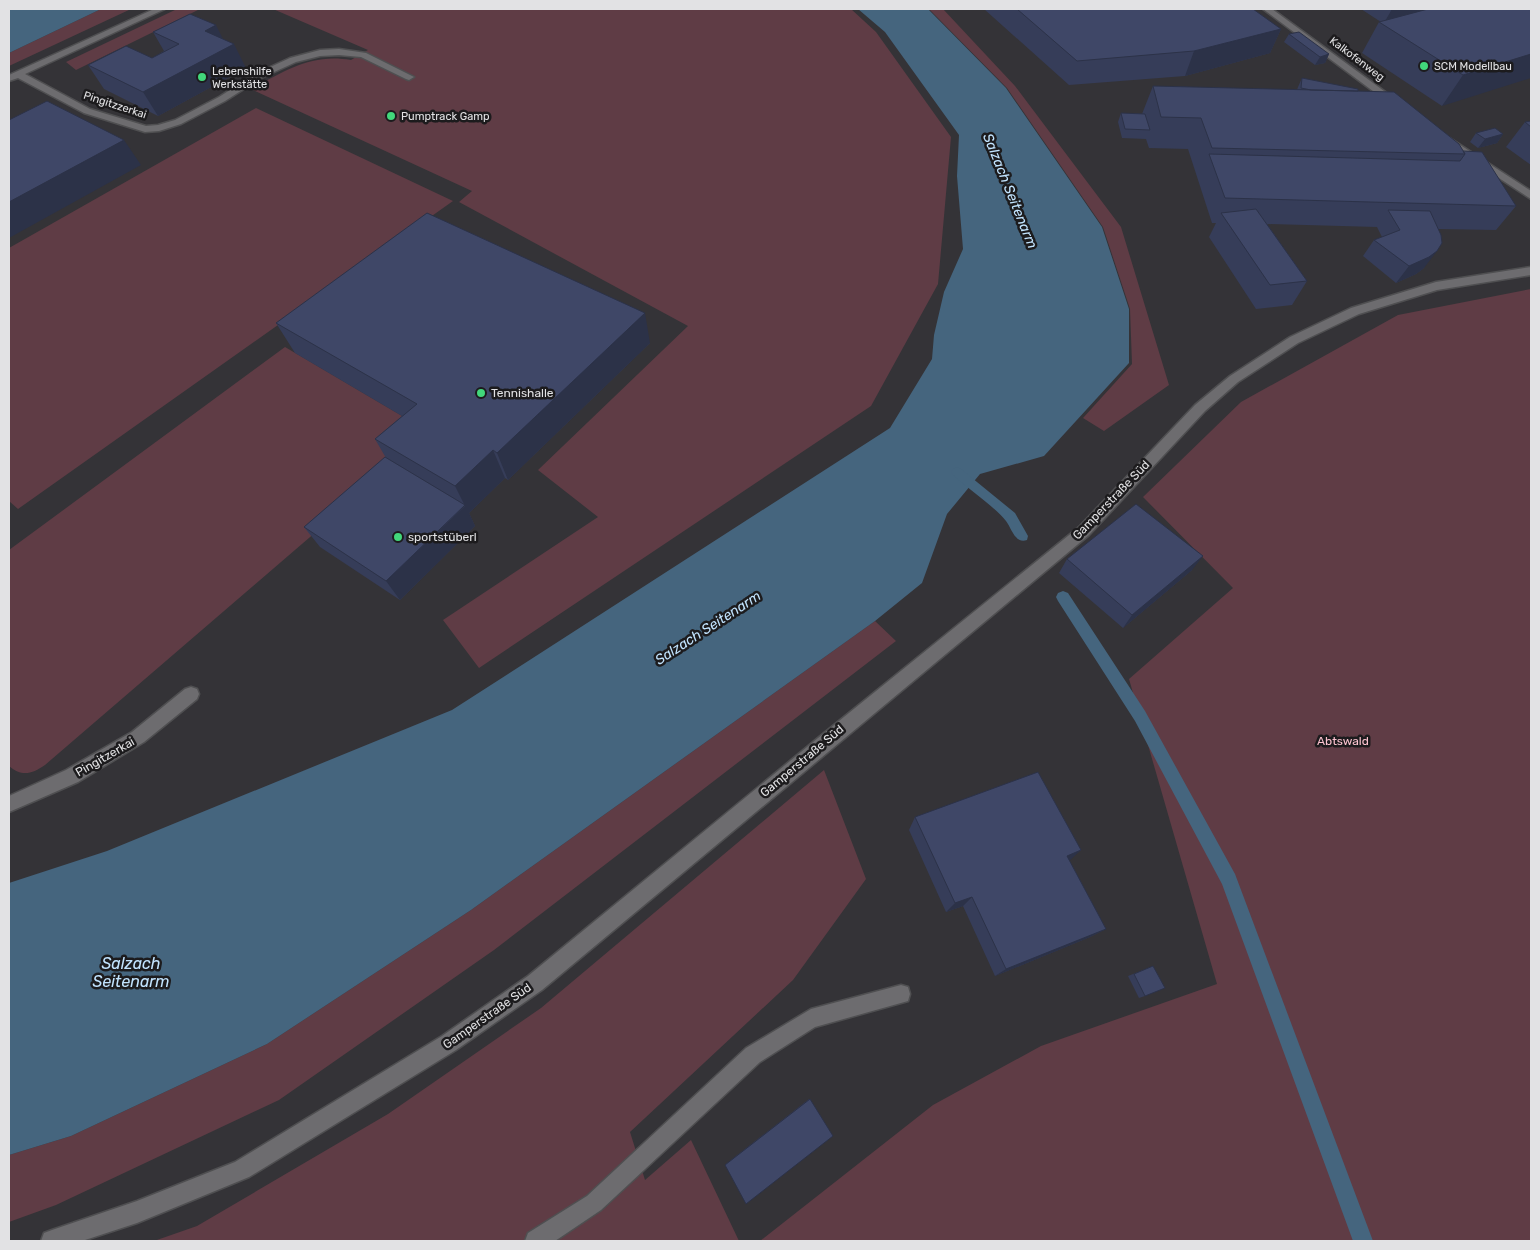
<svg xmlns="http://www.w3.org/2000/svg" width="1540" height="1250" viewBox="0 0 1540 1250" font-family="Rubik,sans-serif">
<rect width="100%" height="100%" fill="#343337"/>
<path fill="#5f3c45" d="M 101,9 L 131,9 L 9,66 L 9,53 Z
M 177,9 L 200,9 L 76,70 L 66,62 Z
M 273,9 L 851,9 L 876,32 L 951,137 L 938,284 L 871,406 L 479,668 L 443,620 L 598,517 L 538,470 L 688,326 L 459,202 L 472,191 L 251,89 C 285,71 311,53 351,60 L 368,50 Z
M 929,9 L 943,9 L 1015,86 L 1121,227 L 1169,385 L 1104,431 L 1083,418 L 1132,364 L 1130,309 L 1103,227 L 1007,88 Z
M 256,108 L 453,201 L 18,509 L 9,501 L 9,248 Z
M 1531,289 L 1531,1241 L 760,1241 L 933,1105 L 1041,1046 L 1217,984 L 1129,679 L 1233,588 L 1143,497 L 1241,402 L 1398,315 Z
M 285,347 L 431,433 L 45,765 C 32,774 22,777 9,766 L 9,550 Z
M 875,621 L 896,641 L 494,950 L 279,1100 L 56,1205 L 9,1222 L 9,1155 L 71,1136 L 267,1044 L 471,910 Z
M 824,770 L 866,879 L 793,980 L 630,1132 L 645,1180 L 691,1140 L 739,1241 L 154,1241 L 197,1226 L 388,1114 L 541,1008 Z"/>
<path fill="#45657e" d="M 9,9 L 101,9 L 9,53 Z
M 858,9 L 928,9 L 1006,88 L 1102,227 L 1129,309 L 1129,363 L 1044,456 L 980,474 L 947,514 L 922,583 L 875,621 L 471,910 L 267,1044 L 71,1136 L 9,1155 L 9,883 L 107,851 L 452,710 L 890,428 L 932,359 L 934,335 L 944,292 L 963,249 L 957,176 L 959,135 L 885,32 Z"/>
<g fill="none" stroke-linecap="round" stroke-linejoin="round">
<path fill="#45657e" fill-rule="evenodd" d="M 957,467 L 961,469 L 1015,513 L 1028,536 L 1027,540 C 1015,544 1012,529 1006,521 C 994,506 968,489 953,475 L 951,472 L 953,469 Z
M 1063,591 L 1068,593 L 1145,711 L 1235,874 L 1373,1241 L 1353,1241 L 1222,884 L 1135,721 L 1058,601 L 1056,597 L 1058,593 Z"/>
<defs>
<path id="minor" d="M 154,9 L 165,9 L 25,74 L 90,109 L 146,126 L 158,125 L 175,120 L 219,97 L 255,74 L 290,58 L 320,50 L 339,49 L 366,53 L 414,77 L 409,80 L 406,79 L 361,57 L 339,55 L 320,56 L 296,62 L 261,78 L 225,101 L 181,124 L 159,131 L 145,132 L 84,113 L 18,78 L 9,81 L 9,75 Z
M 1263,9 L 1272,9 L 1399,102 L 1399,106 L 1393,106 Z
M 1445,135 L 1531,191 L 1531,199 L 1441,140 L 1441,136 Z
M 1531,267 L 1531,275 L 1437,290 L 1359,314 L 1298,343 L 1238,382 L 1205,411 L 1089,535 L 542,990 L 456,1050 L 249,1177 L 137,1223 L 82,1241 L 41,1241 L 44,1233 L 52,1230 L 137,1201 L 235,1162 L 442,1036 L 528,976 L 818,738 L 1079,527 L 1195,405 L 1230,376 L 1290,337 L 1351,308 L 1436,282 Z
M 191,687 L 197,689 L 199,694 L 197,699 L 144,742 L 78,782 L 9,812 L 9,796 L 66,770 L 132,732 L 185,689 Z
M 901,985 L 908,987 L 910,994 L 908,1001 L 815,1027 L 760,1062 L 601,1210 L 555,1241 L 525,1241 L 528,1233 L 587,1196 L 746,1048 L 811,1009 Z"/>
</defs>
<use href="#minor" stroke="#4f4f51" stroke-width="3"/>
<use href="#minor" fill="#6d6c6f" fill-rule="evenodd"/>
</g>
<path fill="#363d59" d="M 984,9 L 1253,9 L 1281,29 L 1270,53 L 1185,76 L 1069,85 Z
M 1361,9 L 1531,9 L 1442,106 L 1362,53 L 1379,22 L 1381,22 Z
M 153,32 L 223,39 L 246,68 L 158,116 L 104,89 L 88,65 L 152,58 L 164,51 Z
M 1289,34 L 1329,54 L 1325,63 L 1315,65 L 1284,42 Z
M 1302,78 L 1358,91 L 1463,151 L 1516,206 L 1496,230 L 1438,229 L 1424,268 L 1416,274 L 1396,283 L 1363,256 L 1374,240 L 1382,237 L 1377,227 L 1267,224 L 1307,281 L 1292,305 L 1256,309 L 1209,237 L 1216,223 L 1212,223 L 1188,149 L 1149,148 L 1146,139 L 1122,138 L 1118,122 L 1121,113 L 1142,114 L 1153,86 L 1297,90 L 1298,87 Z
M 1531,121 L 1531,165 L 1506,147 L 1525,122 Z
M 1476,133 L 1503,134 L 1497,143 L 1478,148 L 1470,142 Z
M 276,323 L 650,343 L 508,480 L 505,478 L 469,513 L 475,526 L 400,600 L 320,547 L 304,527 L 386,458 L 375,439 L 402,416 L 295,353 Z
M 1067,559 L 1192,570 L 1123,628 L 1059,573 Z
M 915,817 L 1081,850 L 1069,860 L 1106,929 L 1090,937 L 995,976 L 963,906 L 946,912 L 909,830 Z
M 1153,966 L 1145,996 L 1139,998 L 1128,976 Z
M 809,1099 L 810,1099 L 725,1165 L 727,1163 Z"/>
<path fill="#2c3248" d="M 1392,9 L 1437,9 L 1384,23 Z
M 216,25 L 227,47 L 234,44 L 246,68 L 158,116 L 143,92 L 205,31 Z
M 1281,29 L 1270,53 L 1185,76 L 1194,51 Z
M 1329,54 L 1325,63 L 1315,65 L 1320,57 Z
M 1531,54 L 1531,78 L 1442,106 L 1463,75 Z
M 1503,134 L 1497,143 L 1478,148 L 1485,139 Z
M 124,140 L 141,165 L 9,238 L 9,202 Z
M 1437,251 L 1424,268 L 1416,274 L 1396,283 L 1409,266 Z
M 645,313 L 650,343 L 508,480 L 497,453 Z
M 493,450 L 505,478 L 469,513 L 475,526 L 400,600 L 386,581 L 465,506 L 455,486 Z
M 1203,556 L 1192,570 L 1123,628 L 1132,615 Z
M 1081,850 L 1068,862 L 1067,856 Z
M 972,897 L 963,906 L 946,912 L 955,903 Z
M 1106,929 L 1090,937 L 995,976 L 1006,969 Z"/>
<path fill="#3f4767" stroke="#2c3248" d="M 1017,9 L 1253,9 L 1281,29 L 1194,51 L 1077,61 Z
M 1428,9 L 1531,9 L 1531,54 L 1463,75 L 1379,22 Z
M 190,14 L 216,25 L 205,31 L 234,44 L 143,92 L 88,65 L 126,46 L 152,58 L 179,44 L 153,32 Z
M 1299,32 L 1329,54 L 1320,57 L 1289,34 Z
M 1302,78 L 1358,89 L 1358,91 L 1311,90 L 1301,88 Z
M 1153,86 L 1394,92 L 1459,144 L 1465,154 L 1212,148 L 1201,118 L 1161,117 Z
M 47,101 L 124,140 L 9,202 L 9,120 Z
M 1121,113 L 1145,114 L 1150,130 L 1125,129 Z
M 1531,121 L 1531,127 L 1525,122 Z
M 1495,128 L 1503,134 L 1485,139 L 1476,133 Z
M 1463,151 L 1482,152 L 1516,206 L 1225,198 L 1209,154 L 1460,161 L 1465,154 Z
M 1256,209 L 1307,281 L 1270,285 L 1221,213 Z
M 1388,210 L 1430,211 L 1441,235 L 1442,243 L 1437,251 L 1429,257 L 1409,266 L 1374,240 L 1400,230 Z
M 427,213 L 645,313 L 497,453 L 493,450 L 455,486 L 375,439 L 417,404 L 276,323 Z
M 385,457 L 465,505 L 386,581 L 304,527 Z
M 1136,504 L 1203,556 L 1132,615 L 1067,559 Z
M 1038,772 L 1081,850 L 1067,856 L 1106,929 L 1006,969 L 972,897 L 955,903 L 915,817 Z
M 1153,966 L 1165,988 L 1145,996 L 1134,974 Z
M 810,1099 L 833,1136 L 746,1204 L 725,1165 Z"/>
<g fill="#42d77b" stroke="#1c1b1d" stroke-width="2">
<circle cx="1424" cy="66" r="5"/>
<circle cx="202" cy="77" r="5"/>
<circle cx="391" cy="116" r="5"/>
<circle cx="481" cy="393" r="5"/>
<circle cx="398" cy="537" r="5"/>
</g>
<g text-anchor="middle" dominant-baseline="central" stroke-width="5" stroke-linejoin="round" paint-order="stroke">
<g font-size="11" fill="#e2e2e4" stroke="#1c1b1d">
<text transform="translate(1357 59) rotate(37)">Kalkofenweg</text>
<text transform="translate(115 105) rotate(18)">Pingitzzerkai</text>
</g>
<g font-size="11" fill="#e2e2e4" stroke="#1c1b1d" text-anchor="start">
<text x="1434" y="66">SCM Modellbau</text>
<text x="212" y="71">Lebenshilfe<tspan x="212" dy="13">Werkstätte</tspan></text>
<text x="401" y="116">Pumptrack Gamp</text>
</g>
<g font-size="12" fill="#e2e2e4" stroke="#1c1b1d" text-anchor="start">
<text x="491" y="393">Tennishalle</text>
<text x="408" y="537">sportstüberl</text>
</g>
<g font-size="12" fill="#e2e2e4" stroke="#1c1b1d">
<text transform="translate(1111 500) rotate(-46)">Gamperstraße Süd</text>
<text transform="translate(105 757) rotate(-30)">Pingitzerkai</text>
<text transform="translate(802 761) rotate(-40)">Gamperstraße Süd</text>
<text transform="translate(487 1016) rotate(-35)">Gamperstraße Süd</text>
</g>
<g font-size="12" fill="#fdc3d0" stroke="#1c1b1d">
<text x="1343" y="741">Abtswald</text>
</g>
<g font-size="14" font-style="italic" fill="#c2e4ff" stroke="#1c1b1d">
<text transform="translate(1010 191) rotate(68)">Salzach Seitenarm</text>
<text transform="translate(708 628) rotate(-33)">Salzach Seitenarm</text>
</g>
<g font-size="16" font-style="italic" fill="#c2e4ff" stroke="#1c1b1d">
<text x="131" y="963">Salzach<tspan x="131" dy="18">Seitenarm</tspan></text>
</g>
</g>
<rect width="1540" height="1250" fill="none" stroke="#e2e2e4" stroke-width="20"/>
</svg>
